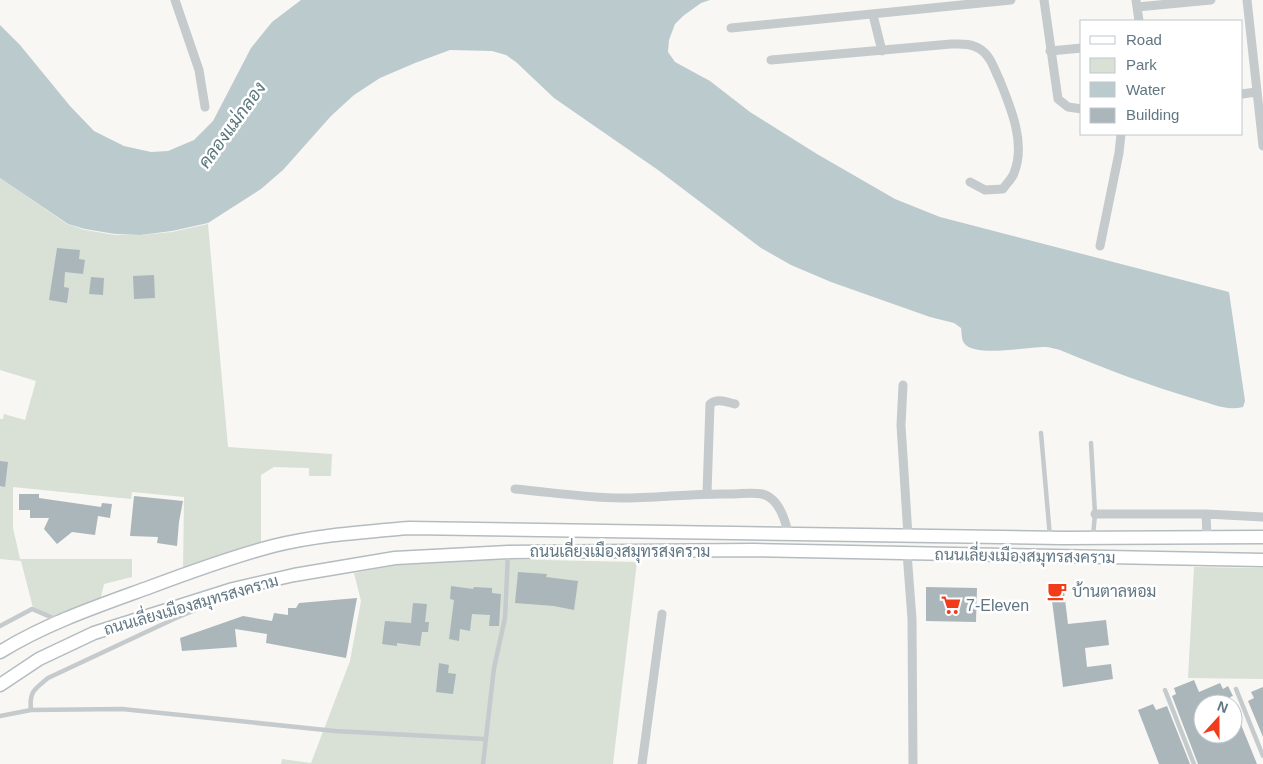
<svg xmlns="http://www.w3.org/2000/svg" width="1263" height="764" viewBox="0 0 1263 764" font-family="Helvetica,Sarabun,sans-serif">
<rect width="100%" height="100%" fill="#f8f7f4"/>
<path fill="#d9e0d5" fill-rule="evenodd" d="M 0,178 L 67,224 L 85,230 L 115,235 L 140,235 L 172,232 L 208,224 L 228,447 L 332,454 L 331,476 L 309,476 L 309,468 L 274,467 L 261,475 L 261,551 L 183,575 L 70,616 L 53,618 L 33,608 L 21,561 L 0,559 L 0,419 L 3,419 L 4,414 L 25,420 L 36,381 L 0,370 ZM 13,487 L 131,499 L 132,492 L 184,497 L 183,574 L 99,605 L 104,584 L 132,577 L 132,559 L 20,559 L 13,528 Z
M 500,559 L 637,562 L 613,764 L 281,764 L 282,759 L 311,763 L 350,661 L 361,601 L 354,573 L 397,565 Z
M 1194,567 L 1263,568 L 1263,679 L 1188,678 Z"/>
<path fill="#bbcacd" d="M 301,0 L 710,0 L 701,3 L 683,16 L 675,24 L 669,40 L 668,52 L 675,62 L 710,81 L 750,112 L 817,154 L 895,199 L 940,217 L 1229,292 L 1244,394 L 1245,401 L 1243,407 C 1226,411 1213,404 1198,400 C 1151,386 1105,369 1060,350 C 1055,349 1050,347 1045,347 C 1027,347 982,356 967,346 C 961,342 962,335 961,328 L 954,323 L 930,317 L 831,282 L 791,265 L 761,248 L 658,170 L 554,98 L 516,62 L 506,55 L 492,51 L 450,50 L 415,63 L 380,78 L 354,95 L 331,116 L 283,170 L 261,189 L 208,223 L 172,231 L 140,235 L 115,234 L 85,229 L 68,224 L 0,178 L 0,25 L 20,45 L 70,106 L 94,131 L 124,146 L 151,152 L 168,151 L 194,140 L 213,121 L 251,48 L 272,22 Z"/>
<path fill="#abb6ba" d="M 57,248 L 80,250 L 79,259 L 85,260 L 83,274 L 65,272 L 64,287 L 69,288 L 67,303 L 49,300 Z
M 154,275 L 155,298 L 134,299 L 133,276 Z
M 91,277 L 104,278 L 103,295 L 89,294 Z
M 0,461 L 8,462 L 5,487 L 0,486 Z
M 19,494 L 39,494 L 39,498 L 101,507 L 102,503 L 112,504 L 110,518 L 98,516 L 95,535 L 72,532 L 57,544 L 44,529 L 49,518 L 30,518 L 30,510 L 19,510 Z
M 134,496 L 183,501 L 179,522 L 177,546 L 157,543 L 158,537 L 130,536 Z
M 518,572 L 547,574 L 546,577 L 578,581 L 574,610 L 554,606 L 515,603 Z
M 1063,583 L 1068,624 L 1106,620 L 1109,645 L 1085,648 L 1087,667 L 1111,664 L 1113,679 L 1063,687 L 1050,585 Z
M 451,586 L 473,589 L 474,587 L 492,588 L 492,593 L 501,594 L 499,626 L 489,626 L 490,615 L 472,614 L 470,631 L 460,629 L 459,641 L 449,639 L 454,600 L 450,599 Z
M 926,587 L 977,588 L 976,622 L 926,621 Z
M 357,598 L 346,658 L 266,643 L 267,634 L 235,629 L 237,647 L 182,651 L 180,638 L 243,616 L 272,621 L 274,613 L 288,615 L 288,608 L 296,608 L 299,603 Z
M 413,603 L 427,604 L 425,622 L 429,622 L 428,632 L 422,632 L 420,646 L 397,643 L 397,646 L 382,644 L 385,621 L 411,623 Z
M 439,663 L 449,665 L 448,673 L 456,674 L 453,694 L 436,692 Z
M 1194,680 L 1199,692 L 1220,683 L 1223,689 L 1228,686 L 1233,696 L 1230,697 L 1233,704 L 1203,704 L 1203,734 L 1233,734 L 1233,705 L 1257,764 L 1198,764 L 1172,696 L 1176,694 L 1174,688 Z
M 1263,687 L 1263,737 L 1248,701 L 1254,698 L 1251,692 Z
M 1153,704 L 1156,710 L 1167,706 L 1190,764 L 1159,764 L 1138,710 Z"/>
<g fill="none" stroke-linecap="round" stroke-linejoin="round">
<defs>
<path id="secondary" d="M 0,652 C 47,623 98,606 150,587 C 190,572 231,557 273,546 C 317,535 364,532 409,528 L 1062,538 L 1263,537
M 0,685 L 39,659 L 94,633 L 233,589 L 294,575 L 395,558 L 508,552 L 753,550 L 1263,560"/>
</defs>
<use href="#secondary" stroke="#b4bcc0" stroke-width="15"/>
<path stroke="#c5cacd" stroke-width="4.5" d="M 1041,433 L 1050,537
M 1091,443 L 1095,514 L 1093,536
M 0,626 L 32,609 L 53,618 L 57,618
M 1236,689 L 1263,756
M 1165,690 L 1194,764
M 31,710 C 29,691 35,689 48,678 L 176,618 L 229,596
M 0,716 L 31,710 L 122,709 L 335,731 L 485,739
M 483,764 L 494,668 L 505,618 L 508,553"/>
<path stroke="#c5cacd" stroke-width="9" d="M 175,0 L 199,70 L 205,107
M 1044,0 L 1058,99 L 1068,107 L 1082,109
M 1136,0 L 1139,21
M 1247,0 L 1263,146
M 1137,7 L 1211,0
M 873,15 L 882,51
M 731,28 L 1011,0
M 1050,51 L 1082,48
M 771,60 L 951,44 C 961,44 971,43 980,49 C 991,56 994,69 1000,81 C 1011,108 1026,144 1014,173 C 1012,179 1006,184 1003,189 L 985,190 L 970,182
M 1242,94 L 1256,92
M 1100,246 L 1119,153 L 1121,134
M 903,385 L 901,425 L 908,536
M 515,489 C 550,492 586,498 621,498 C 658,498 694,493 731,494 C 741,494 753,492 762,494 C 779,498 785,519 788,533
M 707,493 L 710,404 C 718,398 726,402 735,404
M 1095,514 L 1206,514 L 1263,517
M 1206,514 L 1207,537
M 907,553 L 912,619 L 913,764
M 642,764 L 662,614"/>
<use href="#secondary" stroke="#fff" stroke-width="12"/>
</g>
<defs>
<symbol id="cafe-bare" viewBox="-9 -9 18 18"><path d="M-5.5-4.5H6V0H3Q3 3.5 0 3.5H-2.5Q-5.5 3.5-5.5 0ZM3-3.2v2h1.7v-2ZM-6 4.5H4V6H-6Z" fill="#f13b1b" stroke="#fff" stroke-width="2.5" paint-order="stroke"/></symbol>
<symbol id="supermarket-bare" viewBox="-9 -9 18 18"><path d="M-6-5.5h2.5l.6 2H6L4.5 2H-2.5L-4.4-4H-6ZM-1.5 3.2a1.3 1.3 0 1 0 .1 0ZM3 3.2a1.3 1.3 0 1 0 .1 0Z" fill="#f13b1b" stroke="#fff" stroke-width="2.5" paint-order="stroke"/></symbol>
</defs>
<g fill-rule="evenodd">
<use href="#cafe-bare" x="1043" y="577" width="28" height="28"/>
<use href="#supermarket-bare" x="937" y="591" width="28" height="28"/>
</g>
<g text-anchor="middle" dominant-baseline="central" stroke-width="5" stroke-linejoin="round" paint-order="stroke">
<g font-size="16" fill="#607682" stroke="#fff">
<text x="620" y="551">ถนนเลี่ยงเมืองสมุทรสงคราม</text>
<text transform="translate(1025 556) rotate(1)">ถนนเลี่ยงเมืองสมุทรสงคราม</text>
<text transform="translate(191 605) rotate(-16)">ถนนเลี่ยงเมืองสมุทรสงคราม</text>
</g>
<g font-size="16" fill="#607682" stroke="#fff" text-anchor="start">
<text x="1072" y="591">บ้านตาลหอม</text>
<text x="966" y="605">7-Eleven</text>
</g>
<g font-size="18" font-style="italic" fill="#5b767c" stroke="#fff">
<text transform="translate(232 125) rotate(-54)">คลองแม่กลอง</text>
</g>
</g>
<rect x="1080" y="20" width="162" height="115" fill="#ffffff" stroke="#bfc8cd"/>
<rect x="1090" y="36" width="25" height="8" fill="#ffffff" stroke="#bfc8cd"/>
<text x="1126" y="45" font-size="15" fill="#607682">Road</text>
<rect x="1090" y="58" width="25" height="15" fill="#d9e0d5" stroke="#bfc8cd"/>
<text x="1126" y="70" font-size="15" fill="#607682">Park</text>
<rect x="1090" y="82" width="25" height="15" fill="#bbcacd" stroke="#bfc8cd"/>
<text x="1126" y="95" font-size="15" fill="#607682">Water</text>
<rect x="1090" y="108" width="25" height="15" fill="#abb6ba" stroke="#bfc8cd"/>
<text x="1126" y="120" font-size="15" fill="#607682">Building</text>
<g transform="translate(1218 719) rotate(21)"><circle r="24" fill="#ffffff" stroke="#bfc8cd"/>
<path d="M0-4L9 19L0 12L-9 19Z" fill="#f13b1b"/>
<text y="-8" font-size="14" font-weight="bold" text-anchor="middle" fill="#607682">N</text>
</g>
</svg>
